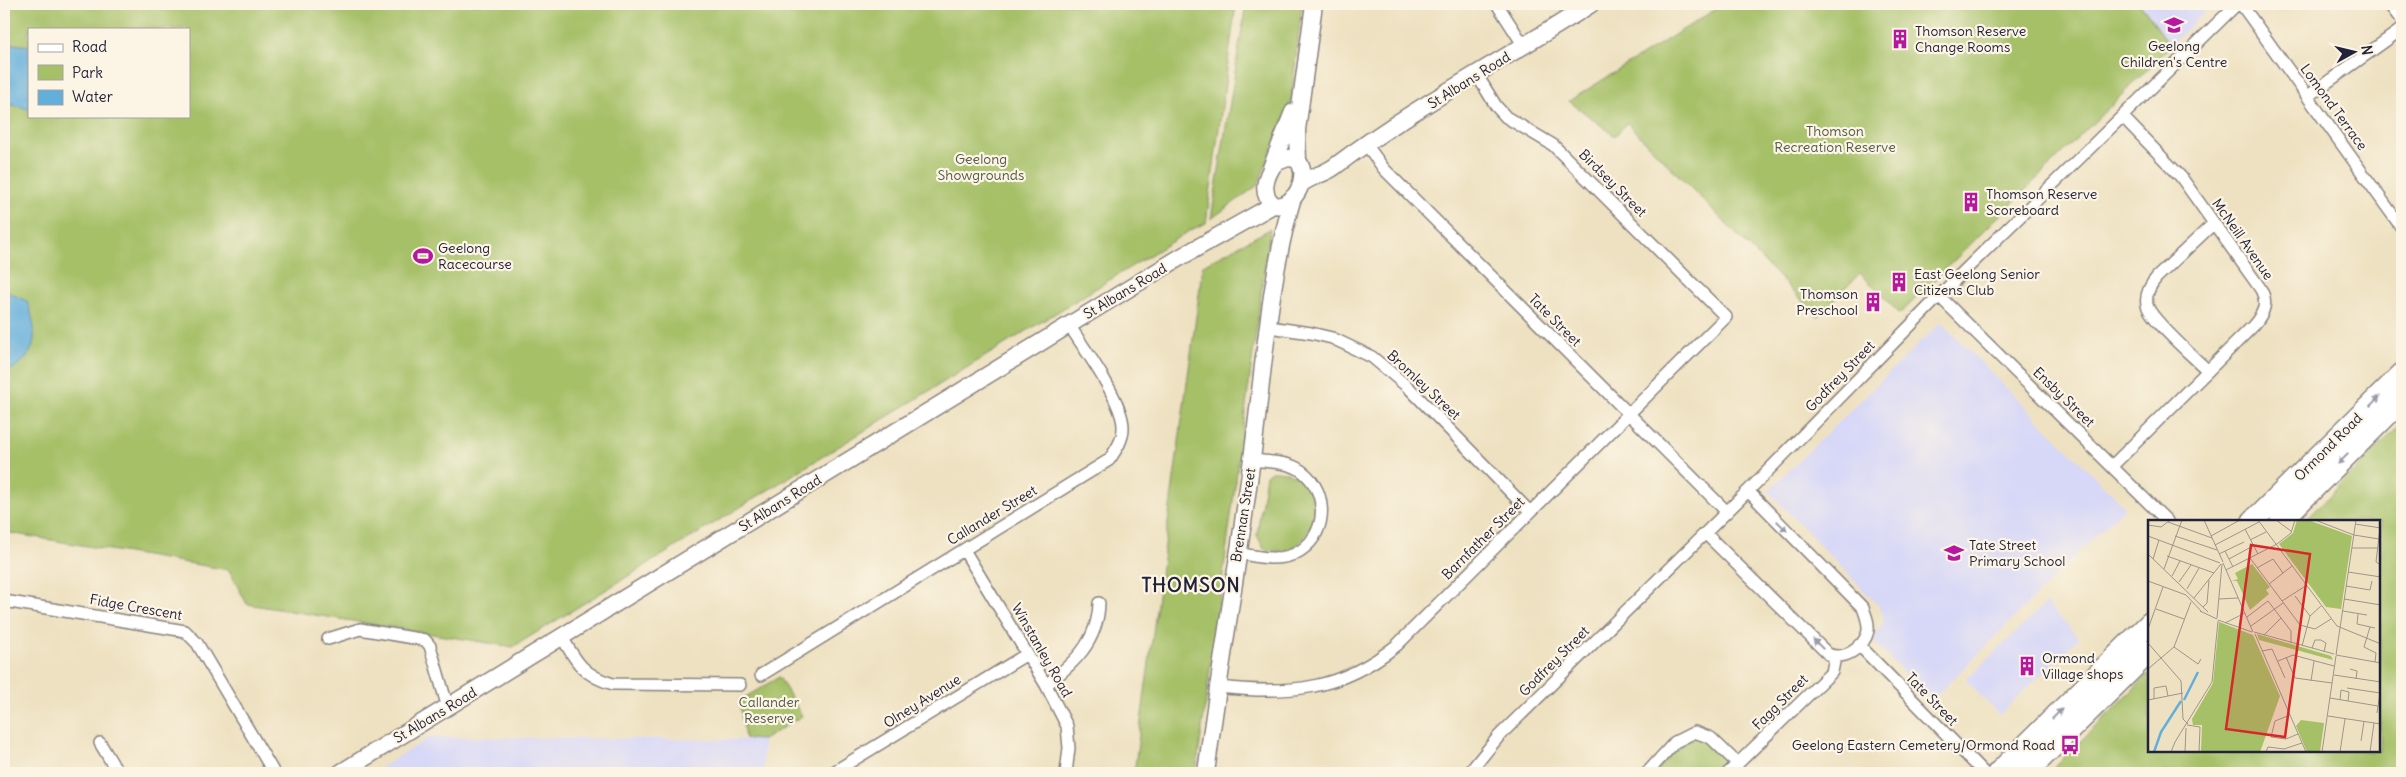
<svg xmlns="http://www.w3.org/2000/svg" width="2406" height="777" viewBox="0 0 2406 777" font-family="Delius,sans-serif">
<rect width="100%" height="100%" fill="#fcf5e5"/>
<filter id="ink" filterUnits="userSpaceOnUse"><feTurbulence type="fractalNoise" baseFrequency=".02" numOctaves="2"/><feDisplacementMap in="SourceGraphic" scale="10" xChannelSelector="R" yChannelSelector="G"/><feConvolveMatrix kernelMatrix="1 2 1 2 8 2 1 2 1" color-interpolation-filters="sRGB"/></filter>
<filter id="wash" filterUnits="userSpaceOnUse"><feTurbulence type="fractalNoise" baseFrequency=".0096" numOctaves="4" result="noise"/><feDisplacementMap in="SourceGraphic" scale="20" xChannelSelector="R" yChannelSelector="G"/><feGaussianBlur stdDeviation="1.12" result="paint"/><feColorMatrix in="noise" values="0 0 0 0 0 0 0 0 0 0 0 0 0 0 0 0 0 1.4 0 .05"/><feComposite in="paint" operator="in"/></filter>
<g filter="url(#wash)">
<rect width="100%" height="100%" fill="#eee1c1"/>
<path fill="#d7d7f8" d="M 2141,4 L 2211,4 L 2212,5 L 2171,45 Z
M 1941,322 L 2125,507 L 1931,701 L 1873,641 L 1883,624 L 1883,616 L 1880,607 L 1768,491 Z
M 2046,603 L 2079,638 L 1999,715 L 1966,680 Z
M 430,737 L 763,740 L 763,773 L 372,773 Z"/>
<path fill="#a6c067" stroke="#647151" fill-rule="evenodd" d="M 4,4 L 1236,4 L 1206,223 L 1189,231 L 513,647 L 247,604 L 229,570 L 4,532 ZM 29,29 L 189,29 L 189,116 L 29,116 Z
M 1246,4 L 1302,4 L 1291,102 L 1258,185 L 1211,219 Z
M 1724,4 L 2140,4 L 2171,46 L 1900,314 L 1860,273 L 1818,317 L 1627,123 L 1615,136 L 1569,101 Z
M 1270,229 L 1196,773 L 1134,773 L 1203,265 Z
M 2402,423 L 2402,773 L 2048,773 L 2150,673 L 2150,751 L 2380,751 L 2380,521 L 2304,521 Z
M 1271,471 C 1335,468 1321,567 1264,549 L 1257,535 L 1266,475 Z
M 779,677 L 802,716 L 763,740 L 745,739 L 739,699 L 744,698 Z
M 1695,736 L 1702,736 L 1725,759 L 1727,768 L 1723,773 L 1655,773 L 1670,755 Z"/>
<path fill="#63afdc" stroke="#42688c" d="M 4,43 L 29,46 L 29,109 L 4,103 Z
M 4,287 L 5,291 L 27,301 C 39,334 39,358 4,373 Z"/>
</g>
<g filter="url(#ink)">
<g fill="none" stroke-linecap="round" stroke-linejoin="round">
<defs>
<path id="street" d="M 1497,4 L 1524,46
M 2241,4 L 2402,228
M 2389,4 L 2402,21
M 2308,96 L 2402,29
M 1366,144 L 1384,169 L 1727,512
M 1939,296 L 2167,521
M 1269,327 L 1311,333 L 1332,338 L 1372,357 L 1410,389 L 1530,512
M 2208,371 C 2195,358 2151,320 2147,305 C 2145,294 2150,285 2157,277 L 2214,223
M 2113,465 L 2253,326 C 2264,313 2269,303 2260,288 L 2181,177 L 2123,117
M 1705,533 L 1828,654 C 1844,661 1864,648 1868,631 C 1869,623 1866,616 1863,608 L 1748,491
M 964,550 L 1046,685 L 1067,726 L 1069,748 L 1066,773
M 1237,553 C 1257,557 1282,563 1300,551 C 1331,531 1327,485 1297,468 C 1284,461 1266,462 1252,460
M 4,601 L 185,631 L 197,643 L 274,773
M 562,637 C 576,662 584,676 613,684 L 740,685
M 328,639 L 360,629 L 425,640 L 430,646 L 448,708
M 1859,645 L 1984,773
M 761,675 L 1109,460 C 1116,450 1123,440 1123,428 C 1124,403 1084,348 1069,325
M 1046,685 C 1074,663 1098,642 1099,603
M 1218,687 C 1289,695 1340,691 1397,645 L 1726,317 L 1553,145 L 1506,117 L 1496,106 L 1477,75
M 100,743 L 118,773
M 832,773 L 1027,654
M 1469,773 L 1499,736 L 1748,491 L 1958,277 L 2237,4
M 1647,773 L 1675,742 L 1695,732 L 1711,738 L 1738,764
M 1728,773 L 1832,672 L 1835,657"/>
<path id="secondary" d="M 1288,158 L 1296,159 C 1312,173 1295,210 1274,205 C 1259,194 1266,175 1275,163 Z
M 1298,161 L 1297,130 L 1314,4
M 1271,168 L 1293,112
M 1300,185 C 1310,176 1323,175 1334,167 C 1415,106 1506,59 1591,4
M 340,773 L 1069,325 L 1179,258 L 1273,205
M 1206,773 C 1220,666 1239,559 1253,451 C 1264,367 1269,279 1293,197"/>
<path id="highway" d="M 2253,521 L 2402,374
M 2281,521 L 2402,400
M 1998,773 L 2150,623
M 2026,773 L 2150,651"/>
</defs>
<use href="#street" stroke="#88827e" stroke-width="14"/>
<use href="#secondary" stroke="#88827e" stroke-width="19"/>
<use href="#highway" stroke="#88827e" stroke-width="24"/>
<use href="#street" stroke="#fff" stroke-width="11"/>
<use href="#secondary" stroke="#fff" stroke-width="16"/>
<use href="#highway" stroke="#fff" stroke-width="21"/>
</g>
<defs><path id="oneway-solid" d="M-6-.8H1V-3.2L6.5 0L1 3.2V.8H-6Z" transform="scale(1.25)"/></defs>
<g fill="#9c9ca7">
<use href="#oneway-solid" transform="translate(2375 401) rotate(-45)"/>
<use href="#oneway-solid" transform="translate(2343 459) rotate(135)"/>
<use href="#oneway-solid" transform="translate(1782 526) rotate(45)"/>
<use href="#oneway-solid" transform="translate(1818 644) rotate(-135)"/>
<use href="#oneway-solid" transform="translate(2057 714) rotate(-45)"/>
</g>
</g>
<defs>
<symbol id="school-bare" viewBox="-9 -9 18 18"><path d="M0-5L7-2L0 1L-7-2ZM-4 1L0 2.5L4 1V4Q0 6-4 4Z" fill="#b5179e" stroke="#fcf5e5" stroke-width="2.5" paint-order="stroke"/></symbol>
<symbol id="building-bare" viewBox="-9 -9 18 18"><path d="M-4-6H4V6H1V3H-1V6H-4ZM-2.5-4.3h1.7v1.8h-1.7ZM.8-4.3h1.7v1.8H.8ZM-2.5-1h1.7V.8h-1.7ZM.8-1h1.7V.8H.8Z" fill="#b5179e" stroke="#fcf5e5" stroke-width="2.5" paint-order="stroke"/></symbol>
<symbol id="stadium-bare" viewBox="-9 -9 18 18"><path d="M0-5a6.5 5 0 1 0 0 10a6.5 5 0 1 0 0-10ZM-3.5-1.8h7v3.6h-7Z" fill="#b5179e" stroke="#fcf5e5" stroke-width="2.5" paint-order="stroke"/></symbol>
<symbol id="bus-bare" viewBox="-9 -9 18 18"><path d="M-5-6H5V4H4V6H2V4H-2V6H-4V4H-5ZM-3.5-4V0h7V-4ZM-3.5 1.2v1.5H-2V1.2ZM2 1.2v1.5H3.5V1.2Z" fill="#b5179e" stroke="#fcf5e5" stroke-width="2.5" paint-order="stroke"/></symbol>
</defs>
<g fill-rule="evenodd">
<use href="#school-bare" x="2160" y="11" width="28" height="28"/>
<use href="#building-bare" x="1886" y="25" width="28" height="28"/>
<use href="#building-bare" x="1957" y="188" width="28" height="28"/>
<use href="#stadium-bare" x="409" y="242" width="28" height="28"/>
<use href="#building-bare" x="1885" y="268" width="28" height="28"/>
<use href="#building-bare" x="1859" y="288" width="28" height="28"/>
<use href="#school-bare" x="1940" y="539" width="28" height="28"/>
<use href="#building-bare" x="2013" y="652" width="28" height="28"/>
<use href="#bus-bare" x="2056" y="731" width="28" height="28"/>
</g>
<g text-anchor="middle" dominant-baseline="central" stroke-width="4.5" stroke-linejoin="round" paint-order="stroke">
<g font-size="14" fill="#22223b" stroke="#fcf5e5" text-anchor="start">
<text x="1915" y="31">Thomson Reserve<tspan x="1915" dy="16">Change Rooms</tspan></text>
<text x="2174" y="46" text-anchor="middle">Geelong<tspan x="2174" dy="16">Children's Centre</tspan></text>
<text x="1986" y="194">Thomson Reserve<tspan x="1986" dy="16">Scoreboard</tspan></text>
<text x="438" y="248">Geelong<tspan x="438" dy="16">Racecourse</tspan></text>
<text x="1914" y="274">East Geelong Senior<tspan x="1914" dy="16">Citizens Club</tspan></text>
<text x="1858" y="294" text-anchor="end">Thomson<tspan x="1858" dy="16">Preschool</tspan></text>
<text x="1969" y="545">Tate Street<tspan x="1969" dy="16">Primary School</tspan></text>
<text x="2042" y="658">Ormond<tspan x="2042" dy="16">Village shops</tspan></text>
<text x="2055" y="745" text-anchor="end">Geelong Eastern Cemetery/Ormond Road</text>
</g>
<g font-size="14" fill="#22223b" stroke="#fcf5e5">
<text transform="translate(1469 80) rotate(-32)">St Albans Road</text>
<text transform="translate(2334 107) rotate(54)">Lomond Terrace</text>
<text transform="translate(1613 183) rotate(45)">Birdsey Street</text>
<text transform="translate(2243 239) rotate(55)">McNeill Avenue</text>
<text transform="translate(1125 291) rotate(-31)">St Albans Road</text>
<text transform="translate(1555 320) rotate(45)">Tate Street</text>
<text transform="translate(1840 376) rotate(-46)">Godfrey Street</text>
<text transform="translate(1424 385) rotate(43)">Bromley Street</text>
<text transform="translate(2064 397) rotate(44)">Ensby Street</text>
<text transform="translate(2328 447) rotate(-45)">Ormond Road</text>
<text transform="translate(780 503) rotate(-32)">St Albans Road</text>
<text transform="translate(992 515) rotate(-31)">Callander Street</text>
<text transform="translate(1243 515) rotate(-81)">Brennan Street</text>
<text transform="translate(1483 538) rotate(-45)">Barnfather Street</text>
<text transform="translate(136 607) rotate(10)">Fidge Crescent</text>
<text transform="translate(1042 650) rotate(60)">Winstanley Road</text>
<text transform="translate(1554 661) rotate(-45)">Godfrey Street</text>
<text transform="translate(1932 699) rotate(46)">Tate Street</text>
<text transform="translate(922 701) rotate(-32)">Olney Avenue</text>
<text transform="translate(1780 702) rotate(-45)">Fagg Street</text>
<text transform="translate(435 715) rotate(-31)">St Albans Road</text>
</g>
<g font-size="14" fill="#50594a" stroke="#fcf5e5">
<text x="1835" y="131">Thomson<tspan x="1835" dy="16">Recreation Reserve</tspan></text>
<text x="981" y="159">Geelong<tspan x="981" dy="16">Showgrounds</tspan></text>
<text x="769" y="702">Callander<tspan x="769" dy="16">Reserve</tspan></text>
</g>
<g font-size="19" font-weight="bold" letter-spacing="1" fill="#22223b" stroke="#fcf5e5">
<text x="1191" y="585">THOMSON</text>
</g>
</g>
<g transform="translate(2148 520)">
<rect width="232" height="232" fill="#eee1c1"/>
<path d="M 149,0 L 160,0 L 204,16 L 193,89 L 178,87 L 131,24 L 145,13 ZM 104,44 L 122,67 L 118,70 L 121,74 L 102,90 L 89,61 L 84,61 L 90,59 L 87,53 ZM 71,102 L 105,115 L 132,176 L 112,232 L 53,232 L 54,205 L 45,205 L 44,199 L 65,163 ZM 109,114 L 183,136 L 185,140 L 111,120 ZM 153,200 L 176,203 L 172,232 L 159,232 L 148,206 Z" fill="#a6c067"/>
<path fill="none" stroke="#63afdc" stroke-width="2.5" d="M 36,180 L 50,152M 6,232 L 13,212 L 33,181"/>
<path fill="none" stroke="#9c958b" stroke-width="1" d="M 56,0 L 75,42M 110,0 L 189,106 L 233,124M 128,0 L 143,11M 167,0 L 206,15 L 231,19M 20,2 L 64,18M 207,4 L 233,8M 0,5 L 13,7 L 21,1M 232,8 L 228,42 L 233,45M 97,9 L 110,34M 0,16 L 72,43M 27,16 L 69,30M 63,16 L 92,0M 102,20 L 118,12M 67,25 L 111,2M 204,28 L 230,28M 77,31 L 85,47M 0,34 L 60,92M 71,34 L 96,22M 19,36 L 66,53M 102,38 L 152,105 L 167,109 L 183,99M 5,39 L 11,20M 81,39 L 105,26M 75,43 L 105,112M 109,48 L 125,39 L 135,53M 16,49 L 34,0M 78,50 L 129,24 L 143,13 L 147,0M 200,52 L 233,57M 24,56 L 32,41M 0,61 L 38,75 L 54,92M 31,62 L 43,45M 121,64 L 144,46M 198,66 L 222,70 L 224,61M 39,69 L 51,48M 147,76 L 162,96M 46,78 L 73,44M 71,79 L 90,78M 196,79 L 233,85M 134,81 L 159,65M 55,87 L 59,83 L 61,60M 8,89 L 36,99M 52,91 L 69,99M 195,91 L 219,95M 210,94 L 209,104 L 227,108M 99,97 L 120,81 L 143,111 L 143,123M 69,98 L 74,44M 70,100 L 104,112M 77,103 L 97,93M 103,106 L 135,83M 222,107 L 216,127 L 228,133 L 227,142M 0,109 L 15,67M 106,112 L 186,134M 107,114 L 158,232M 116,115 L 133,98M 0,123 L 33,161 L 35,199 L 40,204M 154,126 L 162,96 L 173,86M 26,127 L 50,144 L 53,139M 164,128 L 167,120 L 173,120 L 178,123 L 176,132M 114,131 L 124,129 L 137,158M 188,135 L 233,143M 188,135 L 208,0M 138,137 L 147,158 L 184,163M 130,141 L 145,135 L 186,146M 0,149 L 26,127 L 43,82M 202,149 L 209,151 L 208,159M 186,155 L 233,162M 163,161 L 166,141M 199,168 L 232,173 L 229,193M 182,178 L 230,186M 6,179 L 6,168 L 18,166 L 20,176M 0,180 L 35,173M 192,180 L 193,170 L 201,172 L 200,181M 142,195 L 127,201 L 123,217 L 138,219 L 150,214M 180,196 L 233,204M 39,205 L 52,207 L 51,232M 213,221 L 216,201M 23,232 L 27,222 L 64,162 L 70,101M 37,232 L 38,208M 118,232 L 120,227 L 136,229 L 154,223M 174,232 L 188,136M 192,232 L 197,199M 222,232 L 226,203"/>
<path fill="#d62828" fill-opacity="0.15" stroke="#d62828" stroke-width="2.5" d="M 103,25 L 162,34 L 137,217 L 78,209 Z"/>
<rect width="232" height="232" fill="none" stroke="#22223b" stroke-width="2.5"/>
</g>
<rect width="2406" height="777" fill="none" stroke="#fcf5e5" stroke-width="20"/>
<rect x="28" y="28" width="162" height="90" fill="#fcf5e5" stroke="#a5a1a1"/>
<rect x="38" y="44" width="25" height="8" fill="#ffffff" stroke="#a5a1a1"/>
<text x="72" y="52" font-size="15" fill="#22223b">Road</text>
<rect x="38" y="65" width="25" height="15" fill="#a6c067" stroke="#a5a1a1"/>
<text x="72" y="78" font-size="15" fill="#22223b">Park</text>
<rect x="38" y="90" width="25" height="15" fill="#63afdc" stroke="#a5a1a1"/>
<text x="72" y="102" font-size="15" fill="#22223b">Water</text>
<g transform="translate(2354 52) rotate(82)" stroke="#fcf5e5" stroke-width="4" paint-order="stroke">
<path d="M0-4L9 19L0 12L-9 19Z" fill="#22223b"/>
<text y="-8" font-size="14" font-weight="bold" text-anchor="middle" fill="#22223b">N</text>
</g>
</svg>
